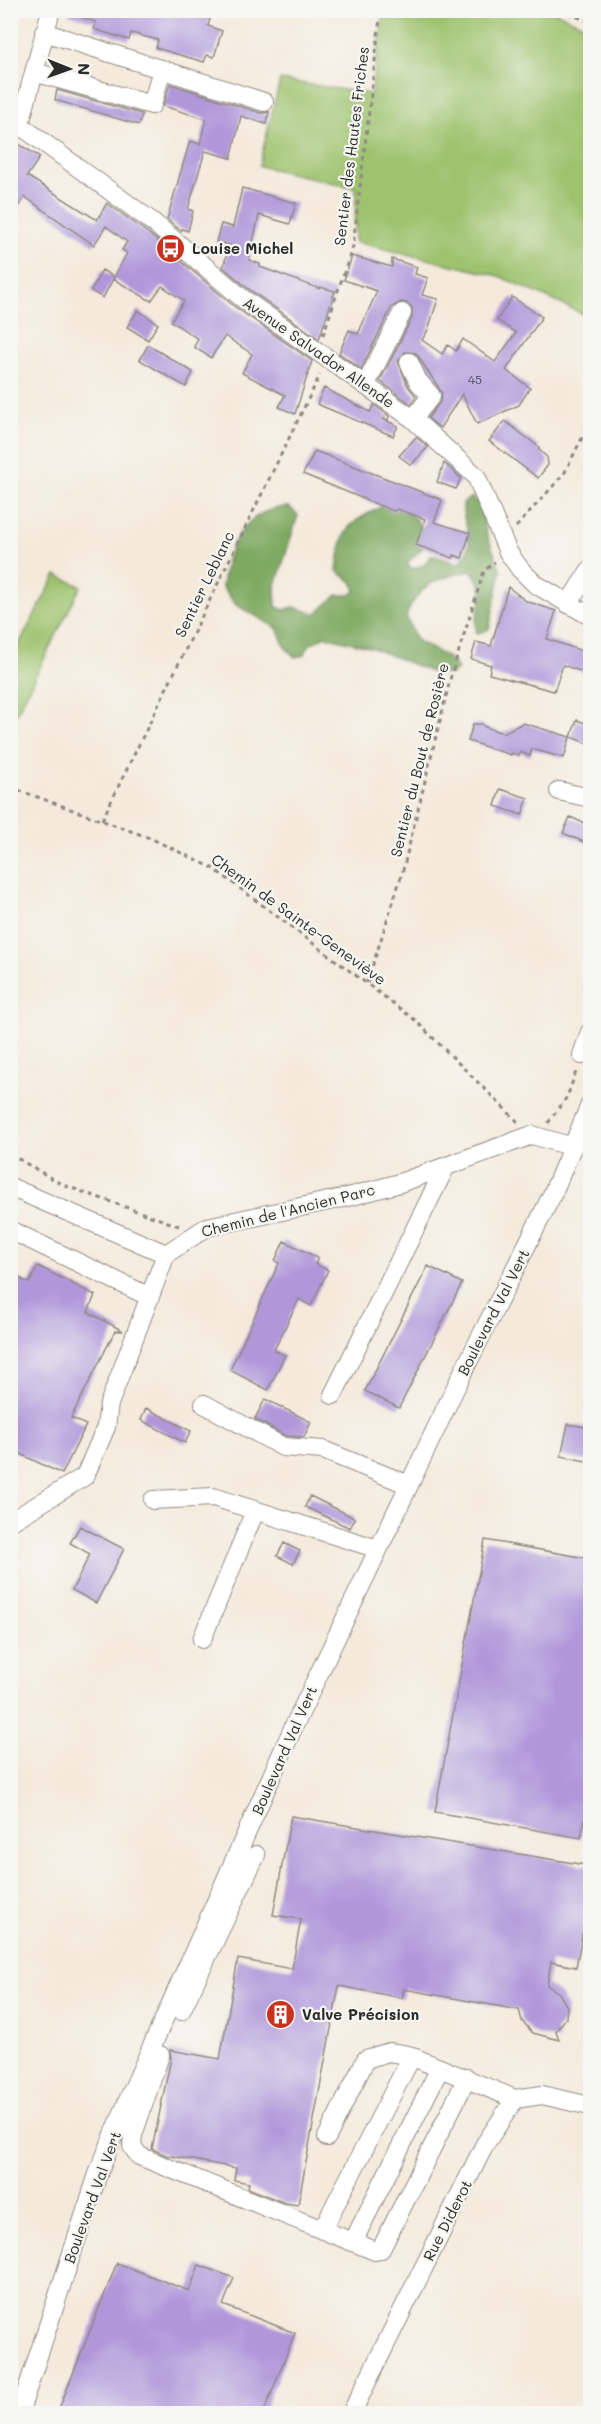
<svg xmlns="http://www.w3.org/2000/svg" width="601" height="2424" viewBox="0 0 601 2424" font-family="Mali,sans-serif">
<rect width="100%" height="100%" fill="#f6f6f2"/>
<filter id="ink" filterUnits="userSpaceOnUse"><feTurbulence type="fractalNoise" baseFrequency=".0167" numOctaves="2"/><feDisplacementMap in="SourceGraphic" scale="12" xChannelSelector="R" yChannelSelector="G"/><feConvolveMatrix kernelMatrix="1 2 1 2 8 2 1 2 1" color-interpolation-filters="sRGB"/></filter>
<filter id="wash" filterUnits="userSpaceOnUse"><feTurbulence type="fractalNoise" baseFrequency=".008" numOctaves="4" result="noise"/><feDisplacementMap in="SourceGraphic" scale="24" xChannelSelector="R" yChannelSelector="G"/><feGaussianBlur stdDeviation="1.35" result="paint"/><feColorMatrix in="noise" values="0 0 0 0 0 0 0 0 0 0 0 0 0 0 0 0 0 1.4 0 .05"/><feComposite in="paint" operator="in"/></filter>
<g filter="url(#wash)">
<rect width="100%" height="100%" fill="#f4eadb"/>
<path fill="#9ec36e" stroke="#64774c" stroke-width="1.5" d="M 384,11 L 553,11 L 590,28 L 590,112 L 584,131 L 590,135 L 590,317 L 499,276 L 355,242 L 356,188 L 259,166 L 280,80 L 371,94 Z
M 56,575 L 81,586 L 11,724 L 11,659 Z"/>
<path fill="#7ea961" stroke="#546a46" stroke-width="1.5" d="M 472,497 L 479,503 L 487,535 L 501,571 L 489,629 L 477,634 C 471,607 495,598 471,571 C 438,577 419,584 406,616 L 416,640 L 450,659 L 458,669 L 452,674 L 436,674 L 373,648 L 325,636 L 310,644 L 304,655 L 295,657 L 285,647 L 277,628 L 236,605 L 222,587 C 226,548 244,508 289,507 L 298,515 L 275,588 L 276,607 L 284,610 L 294,607 L 316,614 L 337,595 L 350,595 L 356,590 L 352,582 L 337,571 C 343,525 345,525 387,504 C 413,513 419,517 427,544 L 407,563 L 412,569 L 424,565 L 431,556 C 443,556 450,563 460,563 C 480,539 461,528 463,503 Z"/>
<g id="blocks">
<path fill="#af97da" d="M 69,10 L 181,10 L 210,19 L 208,26 L 222,31 L 214,57 L 207,55 L 204,62 L 156,48 L 158,40 L 131,33 L 129,40 L 94,29 L 96,22 L 69,14 Z
M 170,84 L 261,113 L 269,112 L 266,124 L 241,116 L 231,158 L 205,151 L 188,209 L 193,211 L 188,231 L 182,229 L 181,231 L 167,219 L 190,141 L 200,144 L 206,119 L 163,106 Z
M 57,90 L 142,114 L 139,125 L 55,100 Z
M 10,139 L 40,157 L 27,176 L 97,220 L 107,203 L 147,232 L 235,307 L 312,361 L 295,414 L 279,407 L 285,395 L 242,373 L 252,354 L 225,336 L 211,358 L 194,347 L 198,339 L 171,321 L 184,301 L 162,286 L 151,301 L 113,279 L 127,253 L 122,250 L 127,242 L 106,226 L 94,245 L 25,197 L 20,205 L 10,199 Z
M 242,188 L 296,203 L 290,224 L 259,215 L 249,260 L 260,264 L 260,267 L 320,289 L 320,287 L 335,291 L 319,339 L 249,289 L 223,267 L 230,245 L 216,242 L 221,224 L 233,227 Z
M 352,256 L 392,267 L 392,259 L 417,267 L 415,274 L 428,278 L 422,295 L 438,299 L 428,330 L 422,340 L 442,354 L 448,345 L 456,351 L 463,339 L 495,362 L 516,333 L 497,320 L 512,297 L 542,317 L 506,370 L 530,388 L 519,405 L 477,424 L 462,394 L 440,428 L 428,418 L 440,402 L 442,393 L 416,353 L 405,352 L 398,361 L 408,386 L 416,396 L 411,404 L 380,381 L 412,318 L 412,307 L 407,303 L 401,302 L 392,307 L 361,369 L 339,353 L 349,330 L 358,334 L 377,291 L 344,280 Z
M 102,270 L 114,277 L 103,298 L 91,291 Z
M 138,310 L 158,324 L 148,340 L 127,327 Z
M 148,345 L 193,372 L 186,387 L 140,360 Z
M 324,388 L 370,412 L 374,405 L 389,416 L 388,420 L 383,419 L 398,426 L 393,436 L 317,404 Z
M 505,421 L 539,447 L 538,449 L 547,457 L 548,465 L 538,478 L 489,441 Z
M 416,437 L 428,447 L 411,465 L 399,456 Z
M 315,451 L 442,500 L 434,522 L 470,533 L 462,558 L 454,555 L 453,558 L 416,545 L 425,519 L 397,509 L 393,511 L 303,474 Z
M 444,463 L 461,478 L 456,489 L 437,482 Z
M 508,587 L 526,601 L 556,611 L 547,639 L 591,654 L 591,675 L 563,665 L 554,691 L 489,674 L 491,665 L 471,659 L 476,642 L 491,646 Z
M 577,720 L 591,725 L 591,745 L 571,737 Z
M 523,723 L 570,737 L 564,758 L 532,749 L 530,756 L 520,752 L 519,755 L 511,753 L 511,755 L 468,741 L 473,724 L 482,724 L 485,727 L 503,733 Z
M 500,789 L 528,798 L 522,815 L 495,806 Z
M 570,817 L 591,826 L 591,845 L 563,833 Z
M 284,1241 L 318,1258 L 315,1264 L 328,1270 L 311,1306 L 299,1299 L 274,1350 L 285,1355 L 268,1390 L 230,1370 L 279,1263 L 275,1261 Z
M 38,1266 L 95,1295 L 88,1312 L 123,1331 L 115,1331 L 71,1418 L 86,1425 L 62,1474 L 10,1449 L 10,1274 L 29,1283 Z
M 428,1266 L 462,1283 L 399,1408 L 365,1391 Z
M 265,1399 L 311,1422 L 304,1437 L 286,1436 L 255,1419 Z
M 146,1408 L 191,1431 L 185,1443 L 141,1420 Z
M 568,1424 L 591,1428 L 591,1462 L 561,1456 Z
M 310,1496 L 355,1518 L 350,1528 L 305,1507 Z
M 80,1526 L 124,1549 L 96,1603 L 72,1590 L 90,1554 L 70,1543 Z
M 485,1540 L 591,1559 L 591,1786 L 581,1838 L 435,1812 Z
M 284,1543 L 300,1551 L 293,1564 L 277,1556 Z
M 291,1816 L 591,1866 L 591,1888 L 576,1967 L 551,1962 L 547,1985 L 559,1993 L 567,2007 L 566,2018 L 556,2031 L 559,2040 L 533,2033 L 522,2021 L 519,2010 L 404,1989 L 402,1998 L 339,1986 L 298,2205 L 285,2203 L 248,2188 L 249,2183 L 234,2180 L 236,2168 L 166,2155 L 152,2149 L 171,2058 L 170,2050 L 220,2059 L 238,1959 L 292,1969 L 301,1919 L 273,1915 Z
M 117,2263 L 189,2291 L 199,2265 L 234,2278 L 223,2305 L 295,2333 L 263,2414 L 57,2414 Z"/>
</g>
</g>
<g filter="url(#ink)">
<use href="#blocks" fill-opacity="0" stroke="#908a83" stroke-width="1.5"/>
<g fill="none" stroke-linecap="round" stroke-linejoin="round">
<defs>
<path id="minor" d="M 44,32 L 264,102
M 34,72 L 152,105 L 162,69
M 10,118 L 154,223 L 242,298 L 413,419 L 476,476 L 508,552 L 520,569 L 535,584 L 590,616
M 20,124 L 51,10
M 409,362 L 418,381 L 431,396 L 413,419
M 366,384 L 402,313
M 568,604 L 590,570
M 559,791 L 590,798
M 582,1055 L 590,1032
M 10,1187 L 166,1254 L 207,1227 L 352,1196 L 400,1183 L 532,1135 L 573,1147
M 10,1230 L 150,1297
M 333,1395 L 445,1168
M 204,1404 L 283,1447 L 323,1450 L 409,1485
M 153,1500 L 213,1497 L 378,1549
M 10,1522 L 85,1476 L 106,1427 L 109,1404 L 166,1254
M 202,1639 L 255,1511
M 181,2011 L 256,1855
M 160,2055 L 133,2135 L 132,2146 L 139,2156 L 375,2251 L 381,2249 L 467,2078
M 327,2137 L 366,2059 L 389,2052 L 408,2055 L 515,2099
M 322,2230 L 412,2056
M 353,2242 L 440,2068
M 19,2414 L 99,2171 L 129,2098 L 293,1728 L 463,1372 L 552,1195 L 590,1105
M 351,2414 L 485,2144 L 515,2099 L 542,2095 L 590,2106"/>
</defs>
<use href="#minor" stroke="#908a83" stroke-width="20"/>
<path stroke="#908a83" stroke-width="3" stroke-dasharray="4.5 4.5" stroke-linecap="butt" d="M 560,10 L 590,22
M 323,335 L 353,246 L 381,10
M 516,527 L 564,474 L 590,422
M 10,787 L 150,838 L 213,868 L 415,1020 L 518,1122
M 102,820 L 320,375
M 367,983 L 402,874 L 451,676 L 484,571 L 495,562
M 548,1123 L 567,1097 L 577,1069
M 10,1154 L 63,1185 L 179,1226"/>
<use href="#minor" stroke="#fff" stroke-width="18"/>
</g>
</g>
<defs>
<symbol id="bus-disc" viewBox="-11 -11 22 22"><circle r="9.5" fill="#c8321e" stroke="#f6f6f2"/><path d="M-5-6H5V4H4V6H2V4H-2V6H-4V4H-5ZM-3.5-4V0h7V-4ZM-3.5 1.2v1.5H-2V1.2ZM2 1.2v1.5H3.5V1.2Z" fill="#fff"/></symbol>
<symbol id="building-disc" viewBox="-11 -11 22 22"><circle r="9.5" fill="#c8321e" stroke="#f6f6f2"/><path d="M-4-6H4V6H1V3H-1V6H-4ZM-2.5-4.3h1.7v1.8h-1.7ZM.8-4.3h1.7v1.8H.8ZM-2.5-1h1.7V.8h-1.7ZM.8-1h1.7V.8H.8Z" fill="#fff"/></symbol>
</defs>
<g fill-rule="evenodd">
<use href="#bus-disc" x="154" y="232" width="33" height="33"/>
<use href="#building-disc" x="264" y="1998" width="33" height="33"/>
</g>
<g text-anchor="middle" dominant-baseline="central" stroke-width="4.5" stroke-linejoin="round" paint-order="stroke">
<g font-size="12" fill="#4c4657">
<text x="475" y="379">45</text>
</g>
<g font-size="15" fill="#2b2b2b" stroke="#f6f6f2">
<text transform="translate(351 146) rotate(-83)">Sentier des Hautes Friches</text>
<text transform="translate(319 352) rotate(35)">Avenue Salvador Allende</text>
<text transform="translate(204 584) rotate(-64)">Sentier Leblanc</text>
<text transform="translate(419 760) rotate(-76)">Sentier du Bout de Rosière</text>
<text transform="translate(299 919) rotate(36)">Chemin de Sainte-Geneviève</text>
<text transform="translate(288 1210) rotate(-14)">Chemin de l'Ancien Parc</text>
<text transform="translate(493 1312) rotate(-63)">Boulevard Val Vert</text>
<text transform="translate(284 1750) rotate(-66)">Boulevard Val Vert</text>
<text transform="translate(92 2197) rotate(-70)">Boulevard Val Vert</text>
<text transform="translate(447 2220) rotate(-63)">Rue Diderot</text>
</g>
<g font-size="15" font-weight="bold" fill="#2b2b2b" stroke="#f6f6f2" text-anchor="start">
<text x="192" y="248">Louise Michel</text>
<text x="302" y="2014">Valve Précision</text>
</g>
</g>
<rect width="601" height="2424" fill="none" stroke="#f6f6f2" stroke-width="36"/>
<g transform="translate(69 69) rotate(91)" stroke="#f6f6f2" stroke-width="4.5" paint-order="stroke">
<path d="M0-4.5L10 22L0 15L-10 22Z" fill="#2b2b2b"/>
<text y="-9" font-size="16" font-weight="bold" text-anchor="middle" fill="#2b2b2b">N</text>
</g>
</svg>
